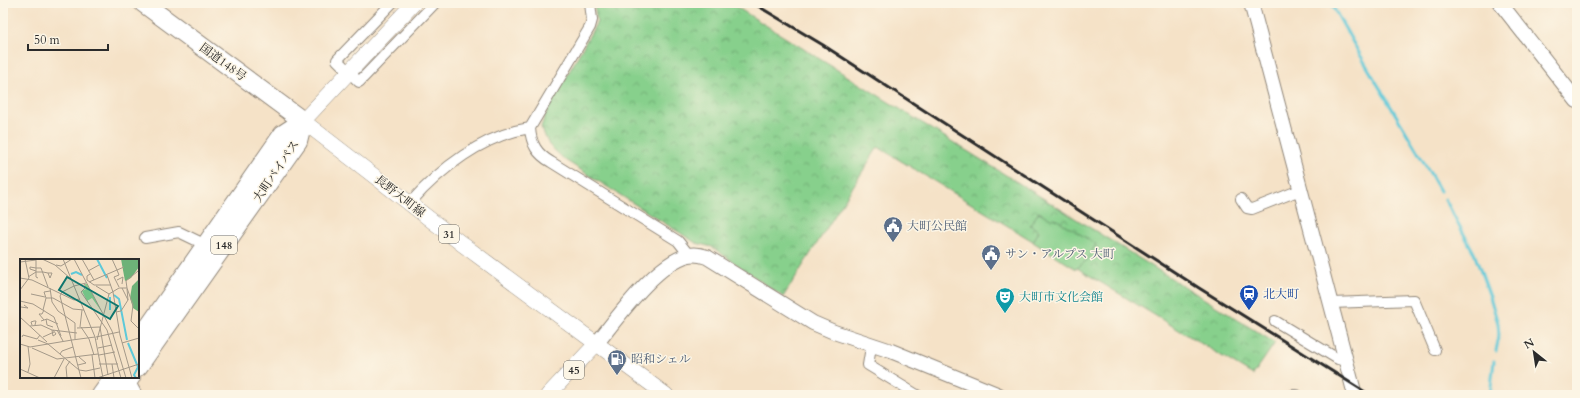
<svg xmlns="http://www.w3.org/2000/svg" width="1580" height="398" viewBox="0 0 1580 398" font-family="Cardo,'Noto Serif JP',serif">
<defs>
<pattern id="park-crowns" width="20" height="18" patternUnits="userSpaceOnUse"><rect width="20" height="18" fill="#87d08c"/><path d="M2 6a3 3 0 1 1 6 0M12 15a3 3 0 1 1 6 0" fill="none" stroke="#6fa973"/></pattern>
</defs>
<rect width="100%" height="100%" fill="#fcf5e5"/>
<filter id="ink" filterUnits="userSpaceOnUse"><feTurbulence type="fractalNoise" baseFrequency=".025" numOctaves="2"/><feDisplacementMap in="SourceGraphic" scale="8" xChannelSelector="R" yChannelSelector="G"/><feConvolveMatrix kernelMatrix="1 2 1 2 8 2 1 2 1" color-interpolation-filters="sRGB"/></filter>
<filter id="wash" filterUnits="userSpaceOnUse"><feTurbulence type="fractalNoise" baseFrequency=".012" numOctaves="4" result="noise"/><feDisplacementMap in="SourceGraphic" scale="16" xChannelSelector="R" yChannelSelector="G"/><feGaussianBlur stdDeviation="0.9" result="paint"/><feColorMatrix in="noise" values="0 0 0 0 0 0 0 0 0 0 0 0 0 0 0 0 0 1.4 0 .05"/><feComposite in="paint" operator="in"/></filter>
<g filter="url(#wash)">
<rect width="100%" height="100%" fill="#f5e2c7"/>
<path fill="url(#park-crowns)" stroke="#597e5c" d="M 594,3 L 730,3 L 1275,343 L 1253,375 L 878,147 L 783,297 L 712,247 L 696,243 L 565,160 L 549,145 L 541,127 L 546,113 L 597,22 Z"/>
<path fill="#87d08c" stroke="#597e5c" d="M 1039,212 L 1052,220 L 1054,218 L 1096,244 L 1087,260 L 1076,269 L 1033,242 L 1039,231 L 1030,225 Z"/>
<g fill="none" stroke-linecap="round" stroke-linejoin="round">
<path stroke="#5ec9d9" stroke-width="3" d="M 1331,3 C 1365,67 1405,127 1440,191
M 1445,199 L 1474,253 L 1490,297 L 1498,323 L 1499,336 L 1496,351
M 1490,395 L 1494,361"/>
</g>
</g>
<g filter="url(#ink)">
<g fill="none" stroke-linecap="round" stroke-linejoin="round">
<defs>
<path id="street" d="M 392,3 L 337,60 L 359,82 L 435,3
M 590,3 L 592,20 L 590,27 L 530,128 C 531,144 537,154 551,162 L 678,241 L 689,255
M 1241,199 L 1247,208 L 1252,209 L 1300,190
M 410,203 C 440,169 483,135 530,128
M 145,238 L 179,232 L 206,245
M 1331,303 L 1414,300 L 1435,350
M 1275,321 L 1338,359 L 1347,361
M 873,345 L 870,353 L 868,365 L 917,395
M 129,380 L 137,395
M 1293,395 L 1297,395"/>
<path id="secondary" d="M 1251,3 L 1355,395
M 1500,3 L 1577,101
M 597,343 C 618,317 656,263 689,255 C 695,254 701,255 707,257 L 813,323 L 834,332 L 891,351 L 999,395"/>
<path id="primary" d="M 414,3 L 303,121 L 462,244 L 666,395
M 548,395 L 597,343"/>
<path id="highway" d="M 143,3 L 303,121
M 138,342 L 283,134 L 303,121
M 138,367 L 298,141 L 303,121
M 101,395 L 114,377
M 118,395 L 131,377"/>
</defs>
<use href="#street" stroke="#908679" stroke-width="12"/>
<use href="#secondary" stroke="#908679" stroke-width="16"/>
<use href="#primary" stroke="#908679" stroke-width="16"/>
<use href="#highway" stroke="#908679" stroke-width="20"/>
<use href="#street" stroke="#fff" stroke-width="10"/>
<use href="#secondary" stroke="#fff" stroke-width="14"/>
<use href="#primary" stroke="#fff" stroke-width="15"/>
<use href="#highway" stroke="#fff" stroke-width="18"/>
<path stroke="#2b2b2b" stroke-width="3" d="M 753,3 L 823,45 L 1199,288 L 1370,395"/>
</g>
</g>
<defs>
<symbol id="civic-pin" viewBox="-11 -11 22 30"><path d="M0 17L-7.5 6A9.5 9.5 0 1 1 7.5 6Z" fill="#5c6f8a" stroke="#fcf5e5"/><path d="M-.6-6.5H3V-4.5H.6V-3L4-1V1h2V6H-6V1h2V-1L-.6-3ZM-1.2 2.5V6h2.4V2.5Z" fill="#fff"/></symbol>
<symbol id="station-pin" viewBox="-11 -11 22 30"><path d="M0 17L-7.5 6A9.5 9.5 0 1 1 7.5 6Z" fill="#1a4fb4" stroke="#fcf5e5"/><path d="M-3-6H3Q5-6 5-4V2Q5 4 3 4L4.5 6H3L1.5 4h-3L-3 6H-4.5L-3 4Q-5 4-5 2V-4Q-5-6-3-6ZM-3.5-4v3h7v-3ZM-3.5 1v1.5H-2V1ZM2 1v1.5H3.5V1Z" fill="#fff"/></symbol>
<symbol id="theatre-pin" viewBox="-11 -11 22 30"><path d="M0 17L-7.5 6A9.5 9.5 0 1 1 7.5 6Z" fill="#0f9aa8" stroke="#fcf5e5"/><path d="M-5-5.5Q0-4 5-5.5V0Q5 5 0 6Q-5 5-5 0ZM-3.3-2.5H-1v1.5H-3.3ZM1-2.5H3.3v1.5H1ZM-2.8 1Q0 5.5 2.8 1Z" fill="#fff"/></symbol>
<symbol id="fuel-pin" viewBox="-11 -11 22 30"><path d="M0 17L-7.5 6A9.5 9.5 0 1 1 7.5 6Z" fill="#5c6f8a" stroke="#fcf5e5"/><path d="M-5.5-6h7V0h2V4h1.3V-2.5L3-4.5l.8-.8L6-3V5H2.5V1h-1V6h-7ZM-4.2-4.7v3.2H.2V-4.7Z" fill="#fff"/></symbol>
</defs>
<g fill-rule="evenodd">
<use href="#civic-pin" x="882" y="215" width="22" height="30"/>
<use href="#civic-pin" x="980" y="243" width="22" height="30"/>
<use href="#station-pin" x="1238" y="283" width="22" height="30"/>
<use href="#theatre-pin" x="994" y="286" width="22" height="30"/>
<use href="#fuel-pin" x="606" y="348" width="22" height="30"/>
</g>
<g text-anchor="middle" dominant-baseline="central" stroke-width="3" stroke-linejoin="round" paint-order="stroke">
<g fill="#fcf5e5" stroke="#6a6863" stroke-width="1">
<rect x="439" y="225" width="20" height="18" rx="3"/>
<rect x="211" y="236" width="26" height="18" rx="3"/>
<rect x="564" y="361" width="20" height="18" rx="3"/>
</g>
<g font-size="11" font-weight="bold" fill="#2b2b2b">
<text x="449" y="234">31</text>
<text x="224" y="245">148</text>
<text x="574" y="370">45</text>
</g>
<g font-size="12" fill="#2b2b2b" stroke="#fcf5e5">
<text transform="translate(223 62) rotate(36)">国道148号</text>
<text transform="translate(276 171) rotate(-56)">大町バイパス</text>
<text transform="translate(400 196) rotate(38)">長野大町線</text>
</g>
<g font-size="12" fill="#4e5e75" stroke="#fcf5e5" text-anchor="start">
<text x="907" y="226">大町公民館</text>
<text x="1005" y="254">サン・アルプス 大町</text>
<text x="631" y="359">昭和シェル</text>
</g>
<g font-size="12" fill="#164399" stroke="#fcf5e5" text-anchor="start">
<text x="1263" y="294">北大町</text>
</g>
<g font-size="12" fill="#0d838f" stroke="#fcf5e5" text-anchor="start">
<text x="1019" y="297">大町市文化会館</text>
</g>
</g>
<g transform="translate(20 259)">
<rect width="119" height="119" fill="#f5e2c7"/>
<path d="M 101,0 L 119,0 L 119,8 L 111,19 L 105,22 ZM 119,20 L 119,53 L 113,49 L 110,39 L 112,27 Z" fill="#6db278"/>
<path d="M 65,25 L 67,25 L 82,53 L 72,39 L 67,42 L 62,32 L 66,30 Z" fill="#87d08c"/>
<path fill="none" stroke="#5ec9d9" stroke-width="2" d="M 77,0 L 87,19M 51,15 L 56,13 L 62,16M 94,36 L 99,40 L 107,81M 90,38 L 90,51M 108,84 L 118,108 L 114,116 L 116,119"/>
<path fill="none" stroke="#a49989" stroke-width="1" d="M 16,0 L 16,18 L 18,19M 22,0 L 35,6 L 50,19M 43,0 L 54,27M 54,0 L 92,72 L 106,119M 62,0 L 74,21M 92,0 L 97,11M 0,3 L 16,1M 36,6 L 41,7 L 52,0M 16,9 L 21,9 L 28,28M 16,9 L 10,8 L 10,10 L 16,12M 97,11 L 99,16 L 94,18 L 99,28M 68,12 L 79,6M 70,15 L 67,17 L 67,21 L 74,26 L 91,26M 87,16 L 93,33 L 100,76 L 112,119M 8,18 L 16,13 L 23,13 L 28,14 L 32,14 L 30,19 L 28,14M 0,19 L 12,21 L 54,41 L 60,40M 97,21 L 103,18 L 102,25M 69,23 L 104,8M 66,24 L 54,27 L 75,78 L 83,119M 64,25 L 66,28 L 61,33 L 87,71 L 101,119M 54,27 L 42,33 L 40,37 L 61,119M 76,27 L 89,35M 30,29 L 32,43 L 38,52 L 55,64 L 55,80M 102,29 L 108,41M 107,29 L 113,46 L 111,62 L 119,70M 0,31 L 9,19 L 5,0M 11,35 L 25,38M 26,39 L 33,39 L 53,50 L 64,51M 26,39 L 24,33 L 30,32M 0,42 L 13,45 L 34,58 L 41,77M 1,48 L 8,49 L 4,46M 23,51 L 26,39M 24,51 L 22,55 L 19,55 L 24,61M 96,53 L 101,52 L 108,41 L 107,30M 0,58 L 27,83M 26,60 L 27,66 L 33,68M 21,62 L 27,60 L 38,65M 12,66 L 11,63 L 14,62 L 16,62 L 15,66M 10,67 L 21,66 L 32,71 L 57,74M 60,68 L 62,51M 61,68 L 69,80 L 74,96M 57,69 L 80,68 L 88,116M 32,71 L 33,77 L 36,75 L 33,71M 37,71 L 43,82M 2,78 L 3,76 L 17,80 L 20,76M 23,78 L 34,73M 76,78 L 99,73M 18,81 L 28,85 L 59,111 L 66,112 L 80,109M 52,81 L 75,78M 77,81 L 89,35 L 99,29 L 107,29 L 106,22 L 118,12M 102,84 L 119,79M 0,85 L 10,88 L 52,81M 8,87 L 10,105 L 8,113M 12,89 L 37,100 L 78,95M 78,89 L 92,86M 40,95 L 42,92 L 53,88M 72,96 L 75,119M 79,96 L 95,93M 79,105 L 98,105M 92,105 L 94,119M 58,106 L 66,104 L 59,98M 0,110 L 20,119M 34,119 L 44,100M 47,119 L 46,108 L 50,102M 77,119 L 119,105"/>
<path fill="#0f766e" fill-opacity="0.15" stroke="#0f766e" stroke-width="2" d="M 47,18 L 98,47 L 90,60 L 39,31 Z"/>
<rect width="119" height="119" fill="none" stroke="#2b2b2b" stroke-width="2"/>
</g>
<rect width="1580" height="398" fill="none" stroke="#fcf5e5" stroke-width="16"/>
<g transform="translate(1534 352) rotate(330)" stroke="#fcf5e5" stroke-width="3" paint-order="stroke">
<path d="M0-3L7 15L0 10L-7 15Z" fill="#2b2b2b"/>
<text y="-6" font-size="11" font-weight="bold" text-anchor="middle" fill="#2b2b2b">N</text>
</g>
<path d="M28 44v6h80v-6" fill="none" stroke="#2b2b2b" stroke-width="2"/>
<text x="34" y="44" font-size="12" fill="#2b2b2b" stroke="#fcf5e5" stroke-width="3" paint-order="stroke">50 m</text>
</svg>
